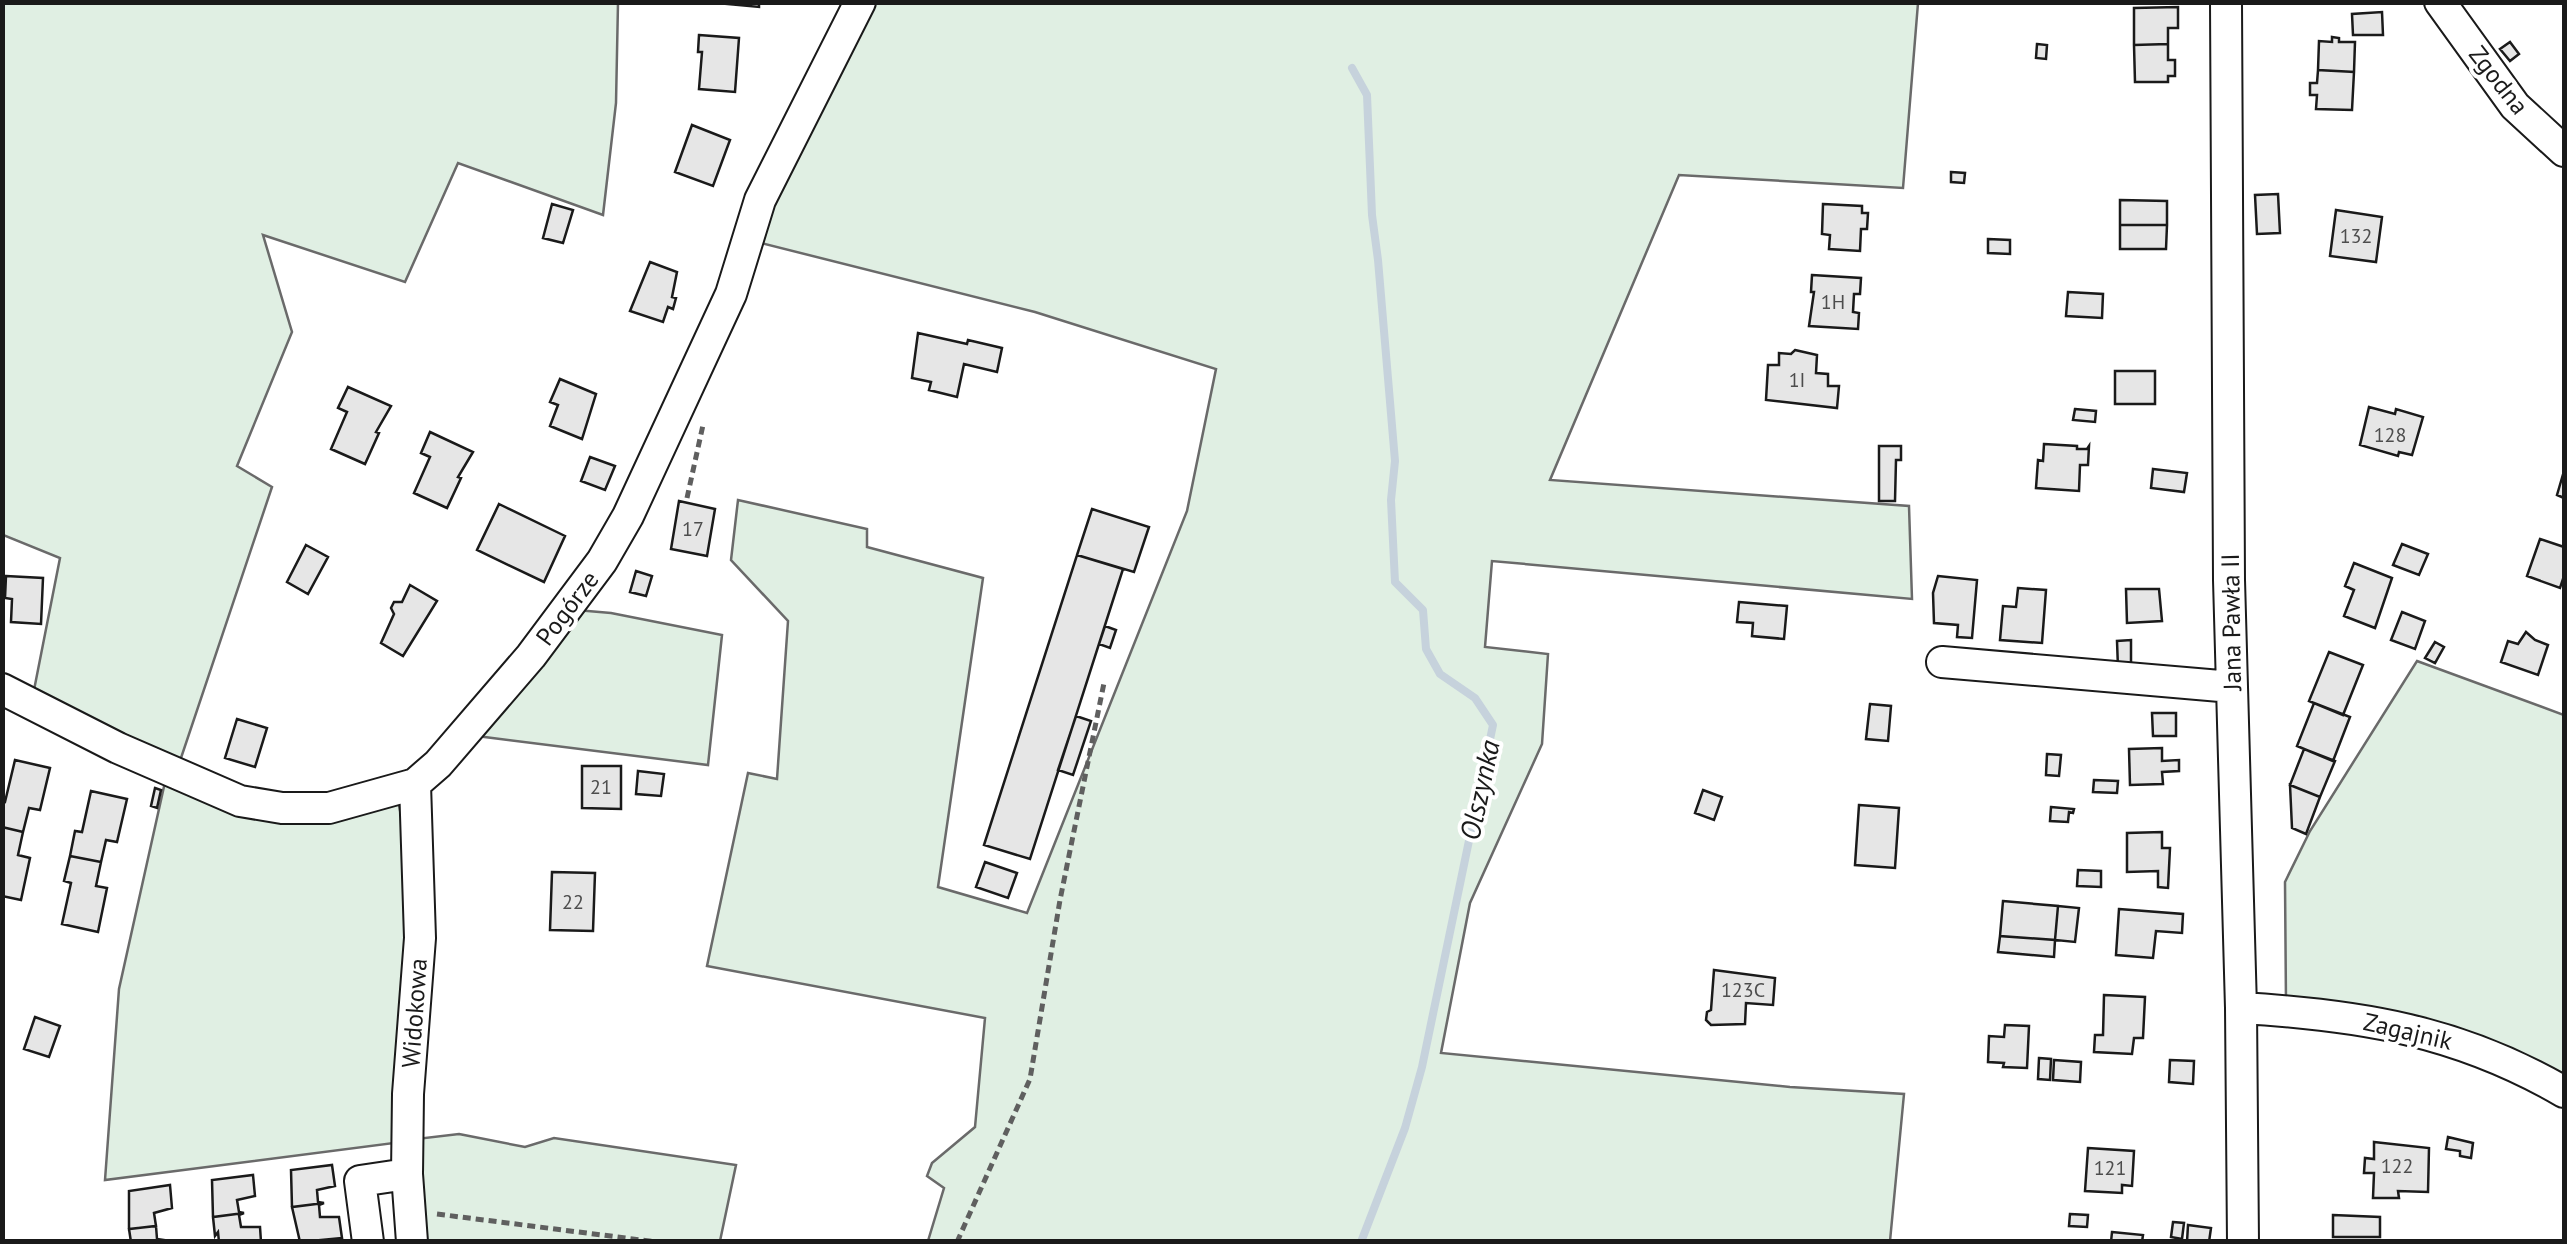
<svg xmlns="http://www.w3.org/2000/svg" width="2567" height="1244" viewBox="0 0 2567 1244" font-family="'PT Sans',sans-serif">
<rect width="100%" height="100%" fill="#fff"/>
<path fill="#e0efe3" stroke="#6a6a6a" stroke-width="2.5" d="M 376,2 L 618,3 L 616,103 L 603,215 L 458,163 L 405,282 L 263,235 L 292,332 L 237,466 L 272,487 L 180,761 L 34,690 L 60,558 L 3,535 L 2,3 Z
M 872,3 L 1918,3 L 1903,188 L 1679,175 L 1550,480 L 1909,506 L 1912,599 L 1492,561 L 1485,647 L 1548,654 L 1542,744 L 1470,903 L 1441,1053 L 1790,1087 L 1904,1094 L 1890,1241 L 928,1241 L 944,1188 L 927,1176 L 932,1163 L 975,1127 L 985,1018 L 707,966 L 748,773 L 777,779 L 788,621 L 731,560 L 738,500 L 867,529 L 867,547 L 983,578 L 938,887 L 1027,913 L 1187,511 L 1216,369 L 1035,312 L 761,243 L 769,204 Z
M 576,610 L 611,613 L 722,635 L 708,765 L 469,735 Z
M 2417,661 L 2564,715 L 2564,1080 L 2286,1004 L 2285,882 L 2310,831 Z
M 165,782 L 235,813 L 398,799 L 407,850 L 402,1142 L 105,1180 L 119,989 Z
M 459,1134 L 525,1147 L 554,1138 L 736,1165 L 720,1241 L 422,1241 L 416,1139 Z"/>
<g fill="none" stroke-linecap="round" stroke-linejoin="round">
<path stroke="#c6d2dc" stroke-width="8" d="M 1352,68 L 1367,95 L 1372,215 L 1378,260 L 1395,461 L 1391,500 L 1395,582 L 1423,610 L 1426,649 L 1440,674 L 1475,698 L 1493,725 L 1422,1067 L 1405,1128 L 1361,1242"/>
</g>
<path fill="#e6e6e6" stroke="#1a1a1a" stroke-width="2.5" d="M 706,2 L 759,2 L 759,7 Z
M 2178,7 L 2178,28 L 2168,28 L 2168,44 L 2134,45 L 2134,8 Z
M 2382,12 L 2383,35 L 2353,35 L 2352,14 Z
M 699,35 L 739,38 L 735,92 L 699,89 L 702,52 L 698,52 Z
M 2332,37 L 2339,38 L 2339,42 L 2355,42 L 2354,72 L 2318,70 L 2319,41 L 2332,42 Z
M 2510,42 L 2519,54 L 2510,61 L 2500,49 Z
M 2037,44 L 2047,45 L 2046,59 L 2036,58 Z
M 2168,44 L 2168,60 L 2175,60 L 2175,76 L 2168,76 L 2168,82 L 2135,82 L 2134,45 Z
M 2318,70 L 2354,72 L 2352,110 L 2316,109 L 2317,95 L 2310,95 L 2310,83 L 2317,83 Z
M 692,125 L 730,140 L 713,186 L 675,172 Z
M 1951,172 L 1965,173 L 1964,183 L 1951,182 Z
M 2278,194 L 2280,233 L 2257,234 L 2255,195 Z
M 2120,200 L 2167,201 L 2167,225 L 2120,225 Z
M 552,204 L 573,210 L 563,243 L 543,238 Z
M 1823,204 L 1862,206 L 1862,213 L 1868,213 L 1867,229 L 1861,229 L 1860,251 L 1829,249 L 1830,235 L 1822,234 Z
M 2336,210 L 2382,217 L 2376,262 L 2330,256 Z
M 2120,225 L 2167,225 L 2166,249 L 2120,249 Z
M 1988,239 L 2010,240 L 2010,254 L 1988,253 Z
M 650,262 L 677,272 L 672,297 L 676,298 L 673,309 L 668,307 L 663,322 L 630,311 Z
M 1812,275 L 1861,278 L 1860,294 L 1854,294 L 1853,312 L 1859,313 L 1858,329 L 1809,326 L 1814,292 L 1811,292 Z
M 2068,292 L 2103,294 L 2102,318 L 2066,316 Z
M 918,333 L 967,344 L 968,340 L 1002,348 L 997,372 L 964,364 L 957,397 L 929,390 L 931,382 L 912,378 Z
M 1795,350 L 1817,355 L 1816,373 L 1828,374 L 1828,386 L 1839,386 L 1837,408 L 1766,400 L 1768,365 L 1779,365 L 1779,353 L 1791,354 Z
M 2115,371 L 2155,371 L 2155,404 L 2115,404 Z
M 560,379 L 596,394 L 582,439 L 550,426 L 558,405 L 550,402 Z
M 348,387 L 391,406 L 376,432 L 379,433 L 365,464 L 331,449 L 347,412 L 338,408 Z
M 2369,407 L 2395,414 L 2396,409 L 2423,417 L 2412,455 L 2399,452 L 2398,456 L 2360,445 Z
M 2075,409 L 2096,411 L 2095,422 L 2073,420 Z
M 430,432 L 473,452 L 458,477 L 461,478 L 447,508 L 414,493 L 430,457 L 421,453 Z
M 2044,444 L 2077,446 L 2077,449 L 2087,449 L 2089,446 L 2088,465 L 2080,465 L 2079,491 L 2036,488 L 2038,460 L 2043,461 Z
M 1879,446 L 1901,446 L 1901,460 L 1896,460 L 1895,501 L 1879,501 Z
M 590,457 L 615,466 L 605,490 L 581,481 Z
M 2153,469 L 2187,473 L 2184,492 L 2151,488 Z
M 2564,471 L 2564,498 L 2557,495 Z
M 679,501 L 715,509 L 707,556 L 671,549 Z
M 499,504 L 565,536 L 544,582 L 477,550 Z
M 1092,509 L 1149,527 L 1134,572 L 1077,555 Z
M 2540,539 L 2564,547 L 2564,576 L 2560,588 L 2527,576 Z
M 2402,544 L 2428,554 L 2419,575 L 2393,565 Z
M 306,545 L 328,557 L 308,594 L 287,582 Z
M 1077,555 L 1123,569 L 1030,859 L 984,845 Z
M 2354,563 L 2392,578 L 2375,628 L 2344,616 L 2354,590 L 2345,586 Z
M 636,571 L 652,576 L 646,596 L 630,592 Z
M 6,576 L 43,578 L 41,624 L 11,622 L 12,599 L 5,598 Z
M 1938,576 L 1977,580 L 1972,638 L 1957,637 L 1958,625 L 1934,623 L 1933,593 Z
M 410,585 L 437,601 L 403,656 L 381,643 L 394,614 L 391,608 L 394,602 L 402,602 Z
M 2018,588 L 2046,590 L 2042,643 L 2000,640 L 2003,606 L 2016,607 Z
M 2126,589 L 2159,589 L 2162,621 L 2127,623 Z
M 1739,602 L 1787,606 L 1784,639 L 1752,636 L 1753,623 L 1737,622 Z
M 2402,612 L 2425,621 L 2415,649 L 2391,640 Z
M 1105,626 L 1116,630 L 1110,648 L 1099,644 Z
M 2526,632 L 2535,640 L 2548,645 L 2538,675 L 2501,662 L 2508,641 L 2518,644 Z
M 2131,640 L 2131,667 L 2118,668 L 2117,641 Z
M 2435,642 L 2444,647 L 2435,663 L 2425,658 Z
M 2329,652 L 2363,665 L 2343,715 L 2309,701 Z
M 2314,703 L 2350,717 L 2333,761 L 2297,746 Z
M 1870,704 L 1891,706 L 1888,741 L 1866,739 Z
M 2152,713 L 2176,713 L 2176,736 L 2153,736 Z
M 1076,716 L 1091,721 L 1073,775 L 1058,770 Z
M 237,719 L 267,728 L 255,767 L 225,758 Z
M 2162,748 L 2162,761 L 2179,760 L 2179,771 L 2162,772 L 2163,784 L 2130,785 L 2129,749 Z
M 2304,749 L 2335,761 L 2320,797 L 2290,785 Z
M 2047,754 L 2061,755 L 2059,776 L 2046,775 Z
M 15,760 L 50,768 L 40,810 L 29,808 L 23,832 L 2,827 L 2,801 L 5,802 Z
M 582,766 L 621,766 L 621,809 L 582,808 Z
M 638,771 L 664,774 L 661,796 L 636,794 Z
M 2094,780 L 2118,781 L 2117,793 L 2093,792 Z
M 2290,785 L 2320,797 L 2306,834 L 2292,828 Z
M 155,788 L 161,790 L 157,808 L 151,806 Z
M 1703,790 L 1722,797 L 1714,820 L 1695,813 Z
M 91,791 L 127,799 L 117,842 L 106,840 L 101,862 L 70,856 L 75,831 L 82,832 Z
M 1859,805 L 1899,808 L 1895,868 L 1855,865 Z
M 2051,807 L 2074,809 L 2073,813 L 2069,812 L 2068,822 L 2050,821 Z
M 2,827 L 23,832 L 18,855 L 30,858 L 21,900 L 2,896 Z
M 2162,832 L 2162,848 L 2170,848 L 2168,888 L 2158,887 L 2158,871 L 2127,872 L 2127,833 Z
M 70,856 L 101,862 L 96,886 L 107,888 L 98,932 L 62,924 L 71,883 L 64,881 Z
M 985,862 L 1017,873 L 1008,898 L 976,887 Z
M 2078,870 L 2101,871 L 2101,887 L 2077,886 Z
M 552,872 L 595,873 L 593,931 L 550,930 Z
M 2003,901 L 2058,906 L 2055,940 L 2000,936 Z
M 2058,906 L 2079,908 L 2075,942 L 2055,940 Z
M 2119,909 L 2183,914 L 2182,933 L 2156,931 L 2153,958 L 2116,955 Z
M 2000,936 L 2055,940 L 2054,957 L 1998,952 Z
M 1714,970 L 1775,978 L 1773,1005 L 1746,1003 L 1745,1024 L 1711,1025 L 1706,1020 L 1707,1012 L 1711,1010 Z
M 2104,995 L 2145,997 L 2143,1038 L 2134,1038 L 2132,1054 L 2094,1052 L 2095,1035 L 2103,1035 Z
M 35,1017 L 60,1026 L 49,1057 L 24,1049 Z
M 2005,1025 L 2029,1026 L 2027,1068 L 2003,1067 L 2004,1063 L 1988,1062 L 1989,1036 L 2004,1037 Z
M 2039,1058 L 2051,1059 L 2050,1080 L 2038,1079 Z
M 2054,1060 L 2081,1062 L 2080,1082 L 2053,1080 Z
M 2170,1060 L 2194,1061 L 2193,1084 L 2169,1082 Z
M 2448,1137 L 2473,1143 L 2471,1158 L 2460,1156 L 2460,1151 L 2446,1149 Z
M 2374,1142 L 2429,1148 L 2428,1192 L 2398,1191 L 2399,1198 L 2373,1198 L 2374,1173 L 2364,1173 L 2365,1158 L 2374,1159 Z
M 2088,1148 L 2134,1151 L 2132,1186 L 2122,1185 L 2122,1193 L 2085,1191 Z
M 332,1165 L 335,1186 L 317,1190 L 318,1202 L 324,1203 L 292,1207 L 291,1170 Z
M 253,1175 L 255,1196 L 237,1200 L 239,1212 L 244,1213 L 213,1217 L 212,1180 Z
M 170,1185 L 172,1208 L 154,1213 L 156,1226 L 129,1229 L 129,1191 Z
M 324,1203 L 319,1205 L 320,1217 L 339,1217 L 342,1238 L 300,1242 L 292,1207 Z
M 244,1213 L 239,1215 L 241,1227 L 260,1227 L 261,1242 L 219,1242 L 218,1232 L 215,1236 L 213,1217 Z
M 2070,1214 L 2088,1215 L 2087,1227 L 2069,1226 Z
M 2333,1215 L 2380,1217 L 2380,1237 L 2333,1237 Z
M 2173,1222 L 2184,1223 L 2182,1239 L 2171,1237 Z
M 2188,1225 L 2211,1228 L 2209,1242 L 2187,1242 Z
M 156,1226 L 157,1239 L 177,1242 L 131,1242 L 129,1229 Z
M 2112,1232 L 2143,1235 L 2142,1242 L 2111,1242 Z"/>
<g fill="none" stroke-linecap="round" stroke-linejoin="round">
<defs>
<path id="minor" d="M 2226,2 L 2229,580 L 2241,1008 L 2243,1242
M 2440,2 L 2515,106 L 2564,151
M 1942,662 L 2232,687
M 2,689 L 118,748 L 240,801 L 282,808 L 329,808 L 415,784 L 438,764 L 531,656 L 602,561 L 628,516 L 731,294 L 760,200 L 860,2
M 2241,1008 C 2361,1015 2459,1031 2564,1092
M 368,1242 L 360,1181 L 407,1174
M 412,1242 L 407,1174 L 408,1094 L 420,938 L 415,784"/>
</defs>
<use href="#minor" stroke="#1a1a1a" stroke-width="34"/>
<path stroke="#5f5f5f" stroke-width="5" stroke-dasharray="8 5" stroke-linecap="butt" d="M 687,498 L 703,425
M 437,1214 L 657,1242
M 957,1242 L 1030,1079 L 1060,900 L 1104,683"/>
<use href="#minor" stroke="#fff" stroke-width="30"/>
</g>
<g text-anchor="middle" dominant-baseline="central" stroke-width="8" stroke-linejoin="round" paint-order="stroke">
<g font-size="20" fill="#4d4d4d">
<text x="2356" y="236">132</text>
<text x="1833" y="302">1H</text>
<text x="1797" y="380">1I</text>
<text x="2390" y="435">128</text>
<text x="693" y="529">17</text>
<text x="601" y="787">21</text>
<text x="573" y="902">22</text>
<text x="1743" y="990">123C</text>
<text x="2397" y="1166">122</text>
<text x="2110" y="1168">121</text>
</g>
<g font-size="25" fill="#1a1a1a" stroke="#fff">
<text transform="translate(2499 80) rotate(52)">Zgodna</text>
<text transform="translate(567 608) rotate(-53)">Pogórze</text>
<text transform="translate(2231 622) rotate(-91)">Jana Pawła II</text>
<text transform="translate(414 1013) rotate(-86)">Widokowa</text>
<text transform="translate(2408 1031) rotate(13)">Zagajnik</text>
</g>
<g font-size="28" font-style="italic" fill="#1a1a1a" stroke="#fff">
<text transform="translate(1479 790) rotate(-78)">Olszynka</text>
</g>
</g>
<rect width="2567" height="1244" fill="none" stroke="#1a1a1a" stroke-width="10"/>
</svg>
